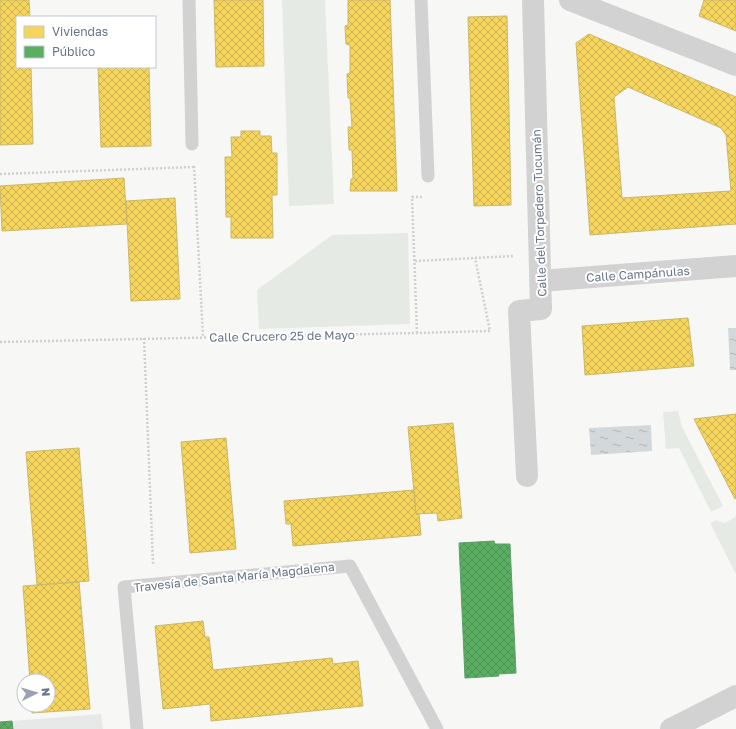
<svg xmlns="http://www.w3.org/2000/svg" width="736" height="729" viewBox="0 0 736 729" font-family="'Golos Text',sans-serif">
<defs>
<pattern id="water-ripples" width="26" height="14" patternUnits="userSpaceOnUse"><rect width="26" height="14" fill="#d3d8db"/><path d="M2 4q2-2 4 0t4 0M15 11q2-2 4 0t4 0" fill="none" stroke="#afb4b7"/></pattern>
<pattern id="homes-cross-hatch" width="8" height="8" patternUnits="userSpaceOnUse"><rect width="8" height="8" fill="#f6d55c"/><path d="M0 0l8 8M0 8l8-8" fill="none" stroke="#cbb152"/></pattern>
<pattern id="public-cross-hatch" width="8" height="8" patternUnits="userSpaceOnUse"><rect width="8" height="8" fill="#5aae61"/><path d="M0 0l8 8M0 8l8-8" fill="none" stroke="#4e9256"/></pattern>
</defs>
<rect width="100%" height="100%" fill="#f7f7f6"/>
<path fill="#e7e9e9" d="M 101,714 L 103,729 L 0,729 L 0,722 Z"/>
<path fill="#e6eae4" d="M 282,0 L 325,0 L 334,204 L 289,206 Z
M 408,233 L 410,324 L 259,329 L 257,290 L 332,235 Z
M 678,411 L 682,427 L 723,506 L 711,512 L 679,448 L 666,449 L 663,412 Z
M 736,514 L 736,574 L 710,523 L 716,520 L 725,523 L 735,517 Z"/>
<path fill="url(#water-ripples)" d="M 728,328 L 736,328 L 736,370 L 730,370 Z
M 651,425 L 652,451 L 591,455 L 589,428 Z"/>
<path fill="url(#homes-cross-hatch)" stroke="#cbb869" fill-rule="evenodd" d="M 0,0 L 29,0 L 30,17 L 17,17 L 17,67 L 31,67 L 33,144 L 0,145 Z
M 214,0 L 263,0 L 264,66 L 216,67 Z
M 348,0 L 390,0 L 397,191 L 350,191 L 351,179 L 353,179 L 352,150 L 349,150 L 348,127 L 352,127 L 350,98 L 348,98 L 347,74 L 350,73 L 350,45 L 346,44 L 345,26 L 348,25 Z
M 704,0 L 736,0 L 736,31 L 699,16 Z
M 507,16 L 511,205 L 474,206 L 468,17 Z
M 589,34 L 736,97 L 736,224 L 590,235 L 576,43 ZM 628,87 L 721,128 L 726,135 L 731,191 L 622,198 L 614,97 Z
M 98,67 L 149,67 L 151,146 L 101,147 Z
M 241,131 L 260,131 L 260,136 L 271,136 L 272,153 L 277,153 L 277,195 L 272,195 L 273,238 L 231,238 L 231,217 L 226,217 L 225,157 L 232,157 L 231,137 L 241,137 Z
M 124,178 L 127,224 L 2,231 L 0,186 Z
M 175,198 L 180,299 L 131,301 L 126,201 Z
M 688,318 L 694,366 L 585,375 L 582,326 Z
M 736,414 L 736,498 L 735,499 L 694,419 Z
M 453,423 L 462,518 L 438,521 L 437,513 L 416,514 L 408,427 Z
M 226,438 L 236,549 L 190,553 L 181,442 Z
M 79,448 L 89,581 L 37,585 L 26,452 Z
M 414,490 L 416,514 L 419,514 L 421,535 L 293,546 L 291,524 L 286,524 L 284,501 Z
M 79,582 L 90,709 L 32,713 L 31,705 L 48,705 L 48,681 L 30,681 L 23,586 Z
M 203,621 L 205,637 L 209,637 L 213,670 L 332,658 L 333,664 L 358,661 L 363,706 L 211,721 L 210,704 L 163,709 L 155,626 Z"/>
<path fill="url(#public-cross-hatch)" stroke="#5e9d6c" d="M 494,541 L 495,544 L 510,544 L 516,673 L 498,674 L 499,676 L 465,678 L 459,543 Z
M 12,721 L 13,729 L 0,729 L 0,722 Z"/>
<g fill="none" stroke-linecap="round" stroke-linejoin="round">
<path stroke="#cecfd0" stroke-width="2.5" stroke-dasharray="2 2" stroke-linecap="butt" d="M 194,166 L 203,337
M 0,174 L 194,167
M 415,261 L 514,256
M 417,333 L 412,197 L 422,197
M 144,338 L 153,564
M 0,342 L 417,333 L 490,331 L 475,258"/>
<path stroke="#d2d2d3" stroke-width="13" d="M 189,0 L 192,144
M 421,0 L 428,176
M 137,729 L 124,587 L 350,566 L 437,729"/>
<path stroke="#d2d2d3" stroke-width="22" d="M 570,0 L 736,65
M 540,281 L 736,266
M 527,476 L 519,311 L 541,309 L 533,0
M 671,729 L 736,696"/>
</g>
<g text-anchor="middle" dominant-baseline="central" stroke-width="4" stroke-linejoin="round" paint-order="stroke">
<g font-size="12" fill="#677487" stroke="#fff">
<text transform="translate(539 213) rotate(-92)">Calle del Torpedero Tucumán</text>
<text transform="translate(638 274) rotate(-4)">Calle Campánulas</text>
<text transform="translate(282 336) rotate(-1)">Calle Crucero 25 de Mayo</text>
<text transform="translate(234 577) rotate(-6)">Travesía de Santa María Magdalena</text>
</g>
</g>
<rect x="16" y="16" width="140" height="52" fill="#ffffff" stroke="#c2c7cf"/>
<rect x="24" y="26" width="20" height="12" fill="#f6d55c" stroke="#c2c7cf"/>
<text x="52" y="36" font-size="12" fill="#677487">Viviendas</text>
<rect x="24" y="46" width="20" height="12" fill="#5aae61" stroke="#c2c7cf"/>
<text x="52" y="56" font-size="12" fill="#677487">Público</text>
<g transform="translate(36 693) rotate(85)"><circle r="19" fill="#ffffff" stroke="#c2c7cf"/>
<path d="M0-3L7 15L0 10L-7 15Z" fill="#99a2ae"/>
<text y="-6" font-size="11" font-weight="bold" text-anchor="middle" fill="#677487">N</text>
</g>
</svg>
